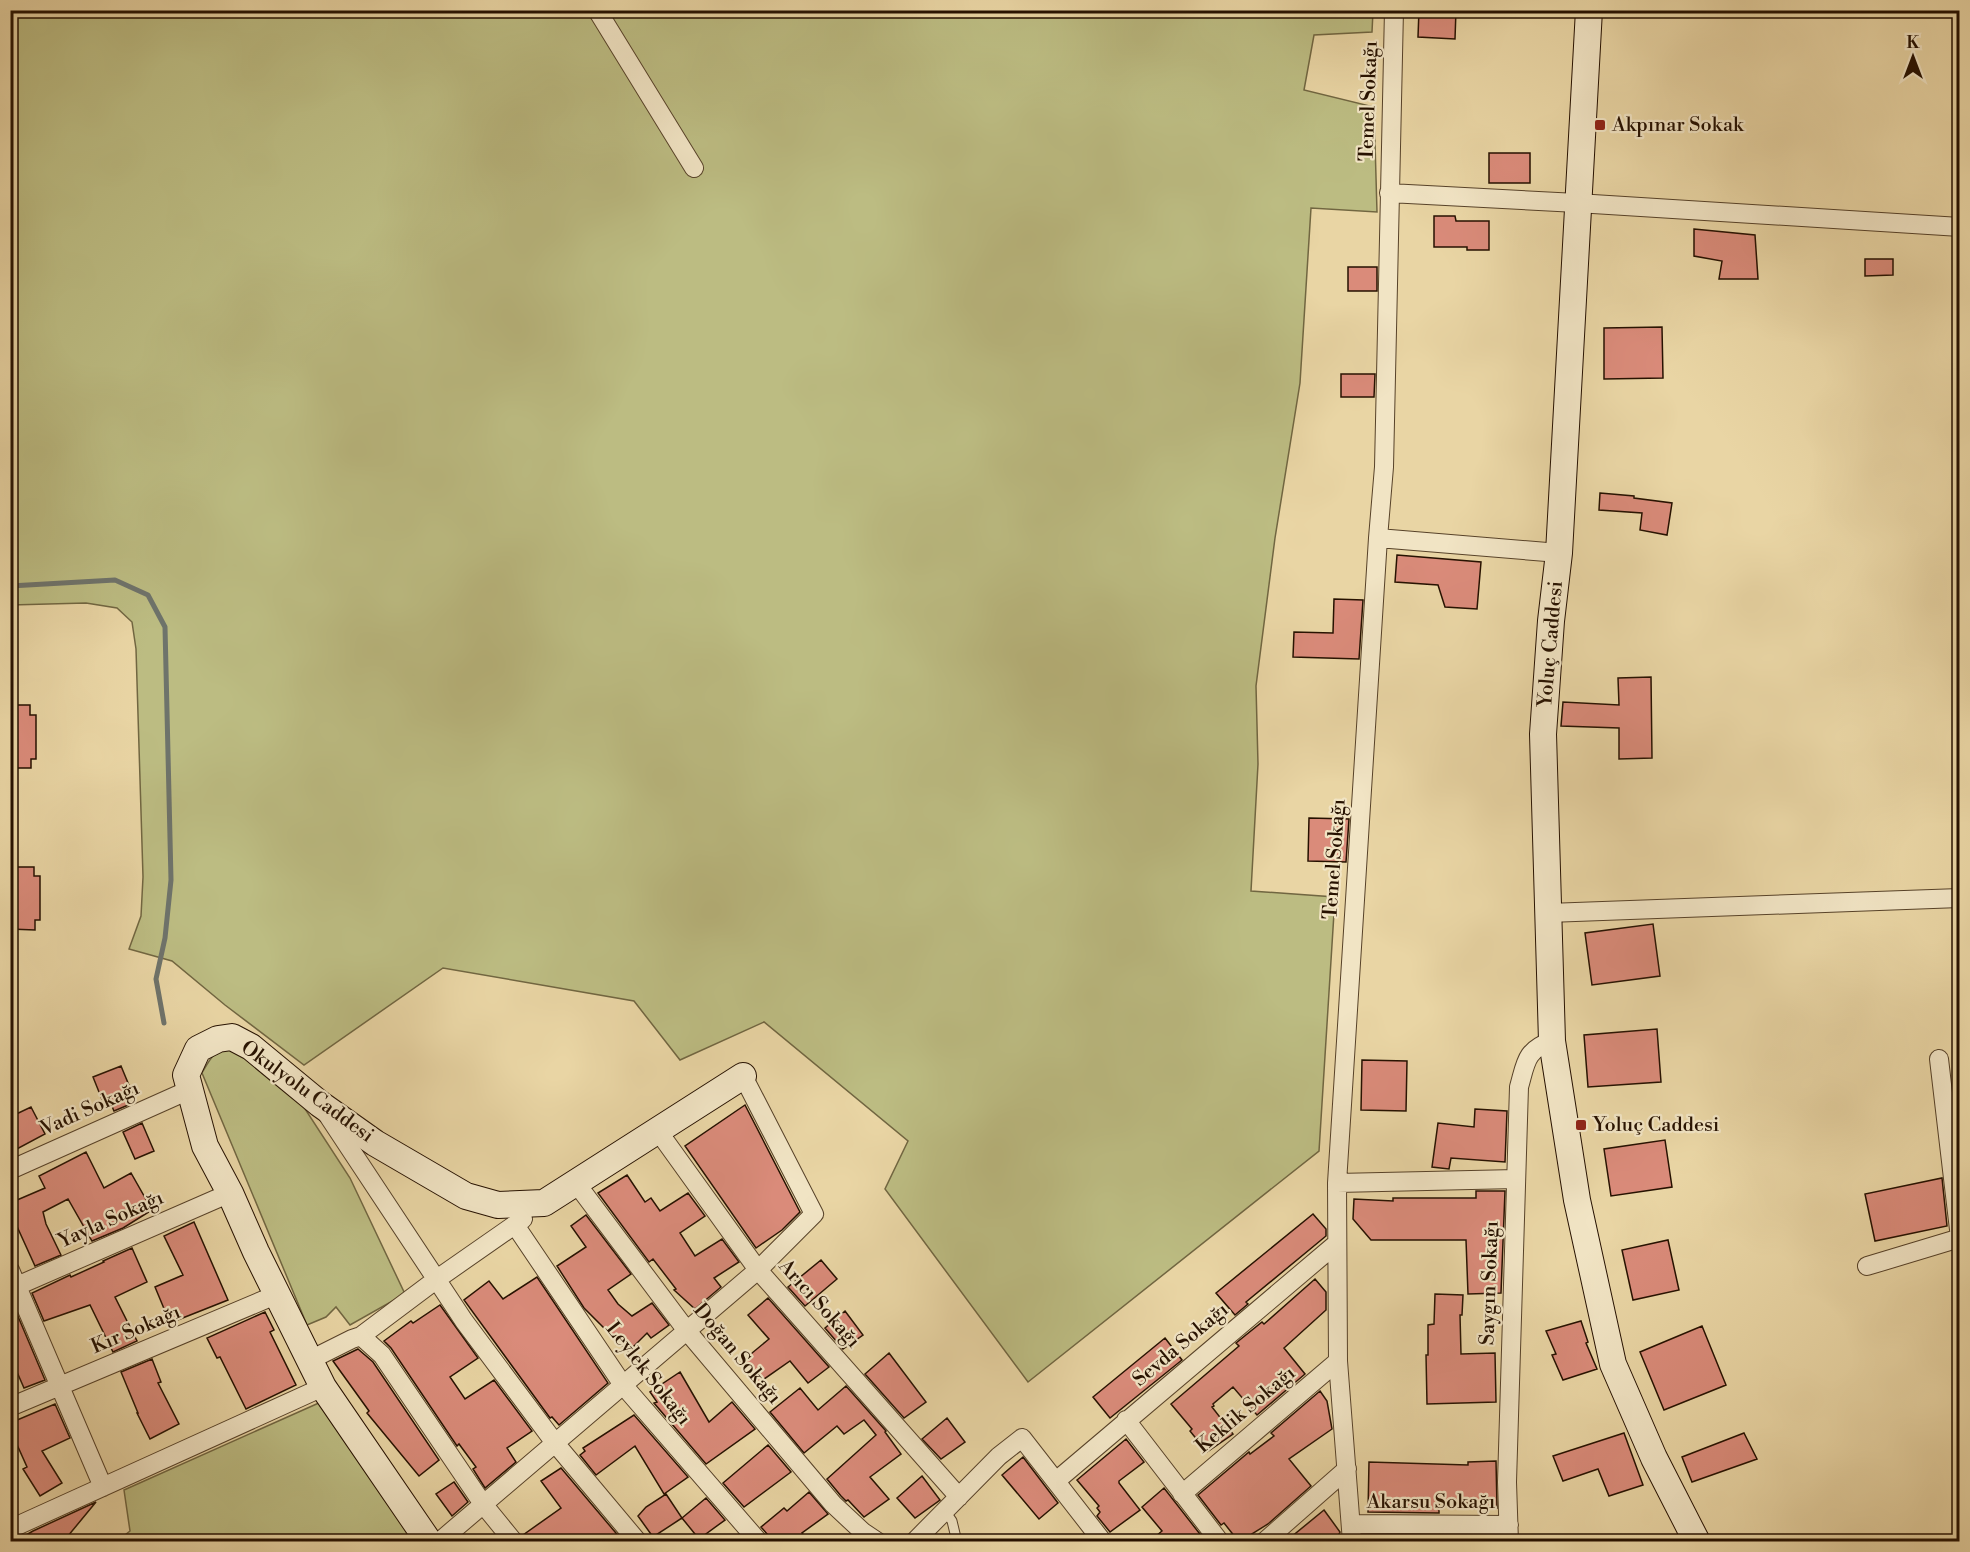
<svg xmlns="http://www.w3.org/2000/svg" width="1970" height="1552" viewBox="0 0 1970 1552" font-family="'Libre Bodoni',serif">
<rect width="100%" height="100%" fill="#e9d5a4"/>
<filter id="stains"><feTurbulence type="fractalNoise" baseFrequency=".00333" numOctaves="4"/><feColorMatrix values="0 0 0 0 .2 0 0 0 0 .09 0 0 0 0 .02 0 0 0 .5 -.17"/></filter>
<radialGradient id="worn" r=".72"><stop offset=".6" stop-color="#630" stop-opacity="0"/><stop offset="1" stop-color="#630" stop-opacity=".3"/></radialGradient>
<path fill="#bcbc82" stroke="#716641" stroke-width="1.5" d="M 10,11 L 1373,11 L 1372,32 L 1314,35 L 1304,90 L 1374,107 L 1377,212 L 1311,208 L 1300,383 L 1275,538 L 1256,686 L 1258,764 L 1251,891 L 1335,897 L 1319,1151 L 1028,1382 L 885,1189 L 908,1141 L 764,1022 L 680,1060 L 634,1001 L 443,968 L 304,1065 L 225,1005 L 172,961 L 129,949 L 141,916 L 143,877 L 136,649 L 132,622 L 117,608 L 86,603 L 11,605 Z
M 233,1048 L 298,1098 L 350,1178 L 405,1294 L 350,1325 L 336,1307 L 326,1317 L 307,1325 L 202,1073 C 211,1057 214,1050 233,1048 Z
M 321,1402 L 418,1542 L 116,1542 L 130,1531 L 124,1490 Z"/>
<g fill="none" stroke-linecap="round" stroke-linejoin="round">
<path stroke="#6e736b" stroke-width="5" d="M 10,586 L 115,580 L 148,595 L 165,627 L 171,880 L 165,938 L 156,979 L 164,1023"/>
</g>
<path fill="#da8b7a" stroke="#261100" stroke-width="1.5" d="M 1419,10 L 1456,10 L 1455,39 L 1418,37 Z
M 1489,153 L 1530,153 L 1530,183 L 1489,183 Z
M 1434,216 L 1455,216 L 1456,221 L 1489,221 L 1489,250 L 1467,250 L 1467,247 L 1434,247 Z
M 1694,229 L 1755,235 L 1758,279 L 1719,279 L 1722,261 L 1694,256 Z
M 1865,259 L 1893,259 L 1893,275 L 1865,276 Z
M 1348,267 L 1377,267 L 1377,291 L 1348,291 Z
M 1662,327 L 1663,378 L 1604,379 L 1604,328 Z
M 1341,374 L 1375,374 L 1374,397 L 1341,397 Z
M 1600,493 L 1634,496 L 1634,498 L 1672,503 L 1667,535 L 1640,530 L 1642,513 L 1599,510 Z
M 1397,555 L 1481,562 L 1477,609 L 1445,607 L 1438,585 L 1395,582 Z
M 1334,599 L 1363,600 L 1359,659 L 1293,657 L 1294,632 L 1333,633 Z
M 1651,677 L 1652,758 L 1619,759 L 1619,728 L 1561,726 L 1563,702 L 1619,705 L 1618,678 Z
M 10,705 L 30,705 L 30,715 L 36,715 L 36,759 L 31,759 L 31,768 L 10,768 Z
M 1309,818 L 1349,819 L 1346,862 L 1308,861 Z
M 10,867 L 34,867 L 34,876 L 40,876 L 40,920 L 35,920 L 35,930 L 10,929 Z
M 1653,924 L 1660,976 L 1592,985 L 1585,933 Z
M 1657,1029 L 1661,1082 L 1588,1087 L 1584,1035 Z
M 1362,1060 L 1407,1061 L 1406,1111 L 1361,1110 Z
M 121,1066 L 133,1095 L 131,1096 L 133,1103 L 114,1111 L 111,1104 L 105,1107 L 93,1077 Z
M 745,1105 L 800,1212 L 782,1230 L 756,1248 L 685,1146 Z
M 31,1107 L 45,1134 L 15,1150 L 10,1141 L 10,1117 Z
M 1475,1109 L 1507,1111 L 1505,1162 L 1451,1158 L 1449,1169 L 1432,1167 L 1438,1123 L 1474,1127 Z
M 142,1123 L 154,1151 L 135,1159 L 123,1132 Z
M 1665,1140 L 1672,1187 L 1611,1196 L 1604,1149 Z
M 86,1152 L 104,1188 L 131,1173 L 152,1210 L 123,1228 L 92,1241 L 68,1199 L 43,1212 L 46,1224 L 61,1255 L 35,1266 L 10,1211 L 10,1203 L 45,1188 L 39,1176 Z
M 627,1175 L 645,1202 L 651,1198 L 660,1211 L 688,1193 L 705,1216 L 680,1233 L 695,1256 L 722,1239 L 739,1262 L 714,1278 L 721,1287 L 695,1309 L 674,1290 L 676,1289 L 653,1259 L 649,1262 L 598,1193 Z
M 1942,1178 L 1947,1226 L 1875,1241 L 1865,1194 Z
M 1476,1191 L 1505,1191 L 1501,1293 L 1468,1294 L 1466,1240 L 1371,1240 L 1353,1219 L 1354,1199 L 1393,1201 L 1393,1198 L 1476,1198 Z
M 1313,1214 L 1326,1229 L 1326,1236 L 1246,1302 L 1248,1304 L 1235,1315 L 1216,1293 Z
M 586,1215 L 631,1274 L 608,1290 L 618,1304 L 632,1316 L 652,1303 L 669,1325 L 651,1338 L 647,1333 L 628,1352 L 584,1308 L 557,1266 L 586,1247 L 571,1226 Z
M 194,1222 L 228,1300 L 170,1323 L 155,1287 L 183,1275 L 164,1236 Z
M 1668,1240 L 1679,1290 L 1633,1300 L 1622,1250 Z
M 132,1248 L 147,1282 L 115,1297 L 137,1341 L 113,1352 L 90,1305 L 44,1321 L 32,1293 L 70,1275 L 71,1277 L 104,1262 L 103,1261 Z
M 821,1260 L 837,1279 L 805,1306 L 788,1287 Z
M 537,1277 L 608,1383 L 559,1425 L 552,1417 L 550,1418 L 464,1300 L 489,1281 L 503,1299 Z
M 1315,1279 L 1326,1292 L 1326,1310 L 1284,1348 L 1305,1374 L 1257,1415 L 1233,1387 L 1213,1404 L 1214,1406 L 1212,1407 L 1233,1434 L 1207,1452 L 1190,1431 L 1192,1429 L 1171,1404 L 1239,1346 L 1236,1343 L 1262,1322 L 1264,1324 Z
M 1435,1294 L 1463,1295 L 1462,1315 L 1460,1315 L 1461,1354 L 1495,1353 L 1496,1402 L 1427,1404 L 1426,1355 L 1428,1355 L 1428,1325 L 1434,1324 Z
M 768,1298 L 829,1367 L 808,1383 L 790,1361 L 757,1384 L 740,1363 L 769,1339 L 748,1315 Z
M 11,1300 L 45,1380 L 24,1388 L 10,1356 Z
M 440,1305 L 478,1358 L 450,1377 L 465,1399 L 494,1380 L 532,1431 L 507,1448 L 516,1462 L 485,1488 L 473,1469 L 476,1467 L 459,1444 L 457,1446 L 391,1348 L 384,1341 L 411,1321 L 413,1323 Z
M 845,1311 L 863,1335 L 843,1349 L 825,1328 Z
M 265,1312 L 274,1330 L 270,1332 L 296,1385 L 246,1409 L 220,1357 L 217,1358 L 207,1338 Z
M 1581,1321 L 1588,1342 L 1586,1343 L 1597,1369 L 1563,1380 L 1552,1355 L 1556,1354 L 1546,1331 Z
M 1702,1326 L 1726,1385 L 1664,1410 L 1640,1352 Z
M 1165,1338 L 1182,1360 L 1110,1418 L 1093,1397 Z
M 358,1349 L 373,1362 L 439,1460 L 419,1476 L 367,1413 L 369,1411 L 333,1361 Z
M 889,1353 L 926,1402 L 904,1418 L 865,1374 Z
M 152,1359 L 161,1382 L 158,1383 L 179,1424 L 150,1439 L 137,1413 L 138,1413 L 121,1372 Z
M 680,1372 L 709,1422 L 732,1402 L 755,1429 L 706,1464 L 654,1403 L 657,1402 L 650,1392 Z
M 846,1386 L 886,1431 L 885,1432 L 901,1454 L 870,1477 L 889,1499 L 864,1517 L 848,1500 L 846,1501 L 841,1496 L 827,1479 L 876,1435 L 864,1420 L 844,1434 L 837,1426 L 804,1453 L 770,1412 L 800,1388 L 818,1410 Z
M 1320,1391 L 1327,1401 L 1332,1429 L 1289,1459 L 1311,1486 L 1268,1524 L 1239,1542 L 1224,1523 L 1221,1525 L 1198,1495 L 1249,1452 L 1250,1454 L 1274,1436 L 1271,1433 Z
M 55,1404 L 70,1438 L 42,1451 L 62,1483 L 40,1496 L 23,1469 L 27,1467 L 10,1429 L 10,1423 Z
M 634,1415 L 688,1477 L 664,1494 L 635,1446 L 596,1475 L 580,1455 L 585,1451 L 583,1448 Z
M 947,1418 L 965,1442 L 941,1459 L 922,1439 Z
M 1624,1433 L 1643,1485 L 1609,1496 L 1598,1469 L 1563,1481 L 1553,1456 Z
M 1744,1433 L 1757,1459 L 1692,1482 L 1682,1457 Z
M 1126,1439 L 1144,1462 L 1119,1481 L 1119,1483 L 1140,1510 L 1110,1532 L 1097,1516 L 1100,1512 L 1097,1508 L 1099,1506 L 1077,1480 Z
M 768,1445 L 791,1472 L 744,1507 L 723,1483 Z
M 1023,1457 L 1058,1503 L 1039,1519 L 1002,1475 Z
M 1496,1461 L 1497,1508 L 1469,1509 L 1469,1503 L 1439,1503 L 1439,1513 L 1368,1512 L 1369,1462 L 1468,1465 L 1468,1462 Z
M 561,1468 L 621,1539 L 617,1542 L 525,1542 L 523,1535 L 561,1508 L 541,1481 Z
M 922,1476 L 940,1500 L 915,1518 L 897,1498 Z
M 454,1482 L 468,1502 L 452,1516 L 436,1494 Z
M 1164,1488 L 1203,1538 L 1198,1542 L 1149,1542 L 1162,1531 L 1142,1507 Z
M 809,1492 L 828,1514 L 802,1533 L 809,1542 L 770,1542 L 768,1535 L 761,1527 L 784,1508 L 787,1511 Z
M 666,1494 L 682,1518 L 653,1537 L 638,1516 L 646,1507 Z
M 706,1498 L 725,1520 L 699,1539 L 682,1518 Z
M 96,1502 L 63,1542 L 14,1542 L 33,1531 Z
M 1324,1510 L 1340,1532 L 1335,1542 L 1285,1542 Z"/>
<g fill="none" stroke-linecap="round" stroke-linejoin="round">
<defs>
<path id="lane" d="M 945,1511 L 952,1521 L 957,1542"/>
<path id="street" d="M 597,10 L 694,168
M 1389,193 L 1577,203 L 1960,227
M 1378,538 L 1559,553
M 1548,913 L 1960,898
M 1939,1059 L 1960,1238
M 327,1114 L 464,1321 L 555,1443 L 638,1542
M 658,1131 L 758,1270 L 959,1497
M 10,1170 L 189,1090
M 576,1183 L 687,1331 L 833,1504 L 863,1532 L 878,1542
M 1337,1183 L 1378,538 L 1384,467 L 1394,10
M 515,1225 L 623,1385 L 759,1542
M 1867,1266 L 1960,1238
M 10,1270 L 103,1487
M 10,1289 L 230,1193
M 361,1336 L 437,1279 L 523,1219
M 310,1360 L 352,1339 L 361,1336 L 382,1355 L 483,1504 L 514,1542
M 10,1407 L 278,1294
M 1126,1420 L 1220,1542
M 1056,1481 L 1336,1244
M 1182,1494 L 1338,1361
M 1352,1524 L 1509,1525
M 10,1529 L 323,1387
M 439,1542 L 758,1270 L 814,1214 L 743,1076
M 914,1542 L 999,1456 L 1022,1438 L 1103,1542
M 1264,1542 L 1347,1469
M 1352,1542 L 1338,1361 L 1337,1183 L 1516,1179
M 1509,1542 L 1507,1482 L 1519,1087 C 1526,1063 1525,1050 1552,1041"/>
<path id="secondary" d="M 1589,10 L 1559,553 L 1551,621 L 1543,734 L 1552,1041 L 1577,1200 L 1613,1364 L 1654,1458 L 1697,1542
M 429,1542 L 323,1387 L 256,1252 L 230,1193 L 205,1146 L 186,1075 L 198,1049 L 218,1039 L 232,1037 L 251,1047 L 320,1104 L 375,1143 L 466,1196 L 498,1205 L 544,1203 L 743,1076"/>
</defs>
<use href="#lane" stroke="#574229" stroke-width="11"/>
<use href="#street" stroke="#574229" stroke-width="20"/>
<use href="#secondary" stroke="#261100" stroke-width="28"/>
<use href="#lane" stroke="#f1e4c4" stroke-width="9"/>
<use href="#street" stroke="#f1e4c4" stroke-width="18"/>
<use href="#secondary" stroke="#f1e4c4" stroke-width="26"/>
</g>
<g fill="#8f2418" stroke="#f1e4c4" stroke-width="2">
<rect x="1594" y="119" width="12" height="12" rx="3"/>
<rect x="1575" y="1119" width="12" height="12" rx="3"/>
</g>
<g text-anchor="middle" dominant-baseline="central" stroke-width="4.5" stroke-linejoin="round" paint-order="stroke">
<g font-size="20" fill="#261100" stroke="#f1e4c4">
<text transform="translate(1369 101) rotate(-88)">Temel Sokağı</text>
<text transform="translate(1551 644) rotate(-85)">Yoluç Caddesi</text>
<text transform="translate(1335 859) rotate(-86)">Temel Sokağı</text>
<text transform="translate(307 1092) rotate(36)">Okulyolu Caddesi</text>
<text transform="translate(90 1109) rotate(-24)">Vadi Sokağı</text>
<text transform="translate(111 1220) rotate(-24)">Yayla Sokağı</text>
<text transform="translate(1490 1283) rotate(-88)">Saygın Sokağı</text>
<text transform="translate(819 1304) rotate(48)">Arıcı Sokağı</text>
<text transform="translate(136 1330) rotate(-23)">Kır Sokağı</text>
<text transform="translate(1181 1345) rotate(-40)">Sevda Sokağı</text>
<text transform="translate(737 1354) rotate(50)">Doğan Sokağı</text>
<text transform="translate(648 1374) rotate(52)">Leylek Sokağı</text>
<text transform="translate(1246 1410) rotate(-40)">Keklik Sokağı</text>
<text x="1431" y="1502">Akarsu Sokağı</text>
</g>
<g font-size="20" fill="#261100" stroke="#f1e4c4" text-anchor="start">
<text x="1612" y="125">Akpınar Sokak</text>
<text x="1593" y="1125">Yoluç Caddesi</text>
</g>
</g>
<rect width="1970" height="1552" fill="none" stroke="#e9d5a4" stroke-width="36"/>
<rect x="12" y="12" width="1946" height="1528" fill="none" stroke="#261100" stroke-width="3"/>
<rect x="18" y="18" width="1934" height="1516" fill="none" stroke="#261100" stroke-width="1.5"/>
<g transform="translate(1913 57)" stroke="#f1e4c4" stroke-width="4.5" paint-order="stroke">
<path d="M0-4.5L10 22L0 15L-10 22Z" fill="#261100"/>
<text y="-9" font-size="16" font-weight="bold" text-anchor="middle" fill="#261100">K</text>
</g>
<rect width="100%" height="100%" filter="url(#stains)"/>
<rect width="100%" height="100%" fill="url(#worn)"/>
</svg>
